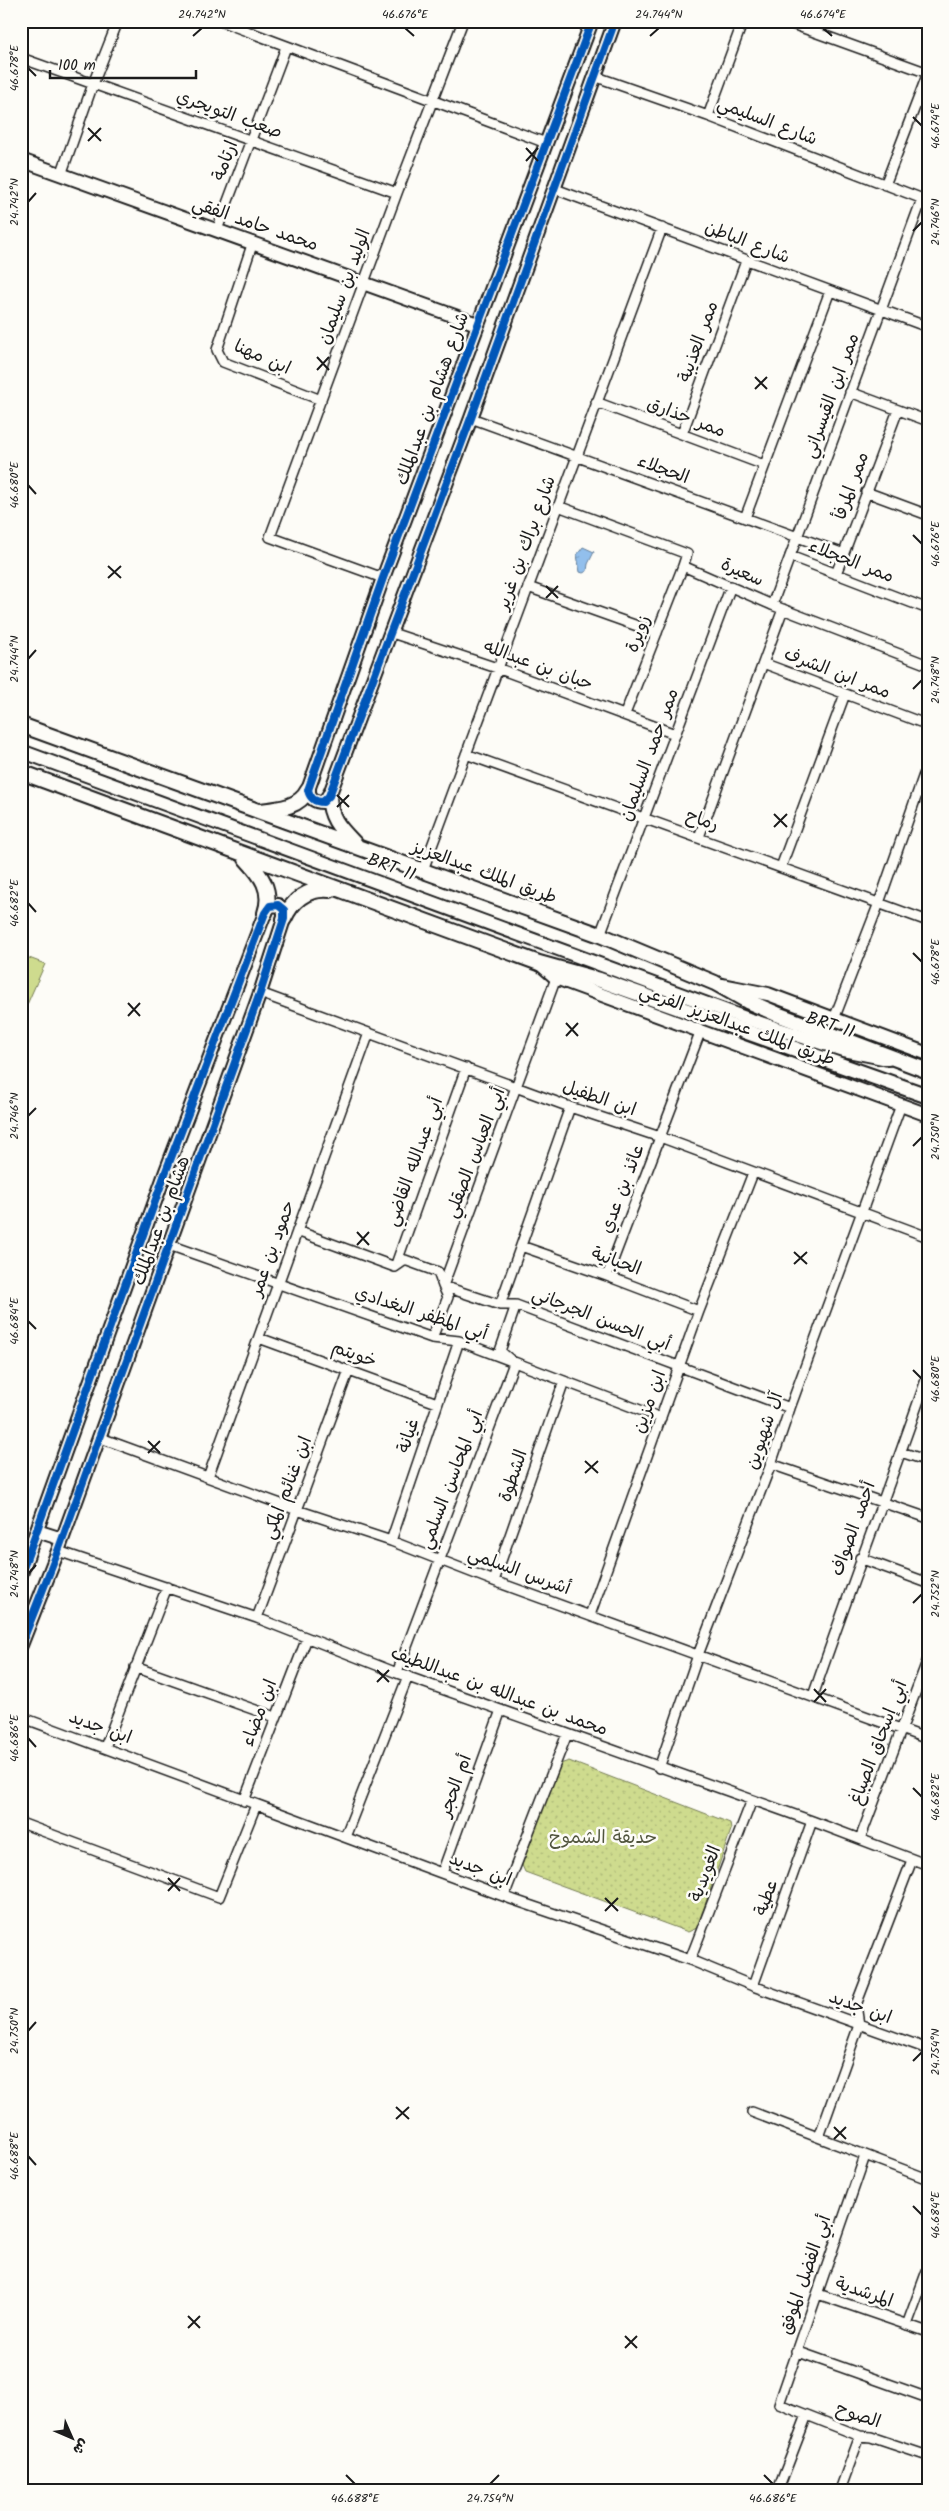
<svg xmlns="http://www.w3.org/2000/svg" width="949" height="2511" viewBox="0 0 949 2511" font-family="Kalam,'Playpen Sans Arabic',sans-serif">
<defs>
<pattern id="garden-dots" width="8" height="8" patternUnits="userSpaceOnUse" patternTransform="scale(1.25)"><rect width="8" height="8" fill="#cedb8e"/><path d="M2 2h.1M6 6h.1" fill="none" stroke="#b0bb7a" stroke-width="1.8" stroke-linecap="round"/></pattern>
<pattern id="water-ripples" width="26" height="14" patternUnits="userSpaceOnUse" patternTransform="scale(1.25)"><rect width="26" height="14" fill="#92bfec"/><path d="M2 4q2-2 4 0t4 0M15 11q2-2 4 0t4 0" fill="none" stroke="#7da4ca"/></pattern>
</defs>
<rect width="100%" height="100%" fill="#fdfcf7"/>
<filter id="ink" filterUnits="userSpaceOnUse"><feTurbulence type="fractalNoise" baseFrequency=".02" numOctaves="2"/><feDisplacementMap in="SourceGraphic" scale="10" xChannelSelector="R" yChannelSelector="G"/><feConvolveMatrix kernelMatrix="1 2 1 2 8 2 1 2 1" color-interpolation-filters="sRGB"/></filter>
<g filter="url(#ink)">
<path fill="#cedb8e" stroke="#757c55" d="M 21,955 L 45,964 L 21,1018 Z"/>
<path fill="url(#garden-dots)" stroke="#757c55" d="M 569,1761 L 730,1823 L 731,1830 L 697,1928 L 688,1932 L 525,1872 L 522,1865 L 560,1764 Z"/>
<path fill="url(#water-ripples)" stroke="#637e99" d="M 583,547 L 594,552 L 588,564 L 587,571 L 583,573 L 580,572 L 577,555 Z"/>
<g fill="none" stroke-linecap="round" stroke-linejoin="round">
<defs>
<path id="street" d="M 220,21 L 546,143
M 784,21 L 928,73
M 21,58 L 397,193
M 594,76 L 708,116 L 928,201
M 708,116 L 743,21
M 61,175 L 93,84 L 118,21
M 885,185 L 928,73
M 555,189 L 928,327
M 217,230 L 286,47
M 253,242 L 217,350 L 223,362 L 321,400
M 850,392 L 928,421
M 596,402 L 764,465
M 471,418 L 844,554
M 682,434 L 746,261
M 866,492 L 928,515
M 558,506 L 687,554 L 683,566 L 772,605 L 928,665
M 745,518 L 830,291
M 790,556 L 928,609
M 836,574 L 898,410
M 383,578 L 270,537 L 397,193 L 463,21
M 528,587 L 657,633
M 772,605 L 922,199
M 389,632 L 497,668 L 675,734
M 763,663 L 928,725
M 625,714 L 683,566
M 466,754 L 928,921
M 699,837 L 783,609
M 781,867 L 845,694
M 423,870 L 662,228
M 600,935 L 731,586
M 260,993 L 570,1107 L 660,1137 L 928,1237
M 834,1019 L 879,903 L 928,763
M 297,1231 L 395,1267 L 405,1260 L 438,1272 L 443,1286 L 500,1305 L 516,1305 L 790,1408
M 169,1245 L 432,1338 L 459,1341 L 661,1418
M 521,1246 L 607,1276 L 699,1311
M 395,1267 L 466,1068
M 607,1276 L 701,1030
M 500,1305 L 570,1107
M 259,1338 L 437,1403
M 432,1338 L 448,1297 L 443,1286 L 556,978
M 98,1437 L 297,1510 L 391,1541 L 494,1581 L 928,1739
M 901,1452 L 928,1461
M 771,1464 L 928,1518
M 208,1477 L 369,1033
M 391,1541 L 459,1341
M 58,1551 L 257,1618 L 397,1673 L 812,1821 L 928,1865
M 860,1558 L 928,1583
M 494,1581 L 564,1381
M 590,1615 L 699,1311 L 753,1173
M 257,1618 L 349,1370
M 135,1667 L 275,1717
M 397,1673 L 514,1363 L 500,1351 L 516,1305
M 813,1696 C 850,1588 891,1482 928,1374
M 21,1717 L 514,1900 L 690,1960 L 753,1986 L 928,2049
M 105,1747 L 167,1587
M 659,1768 L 698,1655 L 771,1464 L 790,1408 L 901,1105
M 244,1801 L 307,1638
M 21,1823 L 219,1897 L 256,1805
M 345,1837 L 408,1676
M 860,1839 L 928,1659
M 442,1873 L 501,1710
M 504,1896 L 567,1734
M 690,1960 L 752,1800
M 753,1986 L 812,1821
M 752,2112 L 928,2179
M 819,2137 L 859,2025 L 856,2005 L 912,1860
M 865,2156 L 779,2404 L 860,2436 L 871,2437 L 928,2456
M 818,2294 L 928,2332
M 907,2325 L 928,2268
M 796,2351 L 928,2398
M 778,2490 L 807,2415
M 840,2490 L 860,2436"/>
<path id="secondary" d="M 592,21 L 383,578 L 308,790 C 310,798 314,802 323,802 L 329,796 L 471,418 L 615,21
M 21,160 L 477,324
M 21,751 L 748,1019 L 843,1050 L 888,1059
M 539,963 L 556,978 L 928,1115
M 722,985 L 768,994 L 928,1054
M 37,1531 L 62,1539
M 21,1574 L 166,1171 L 265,913 L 270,906 L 278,905 L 284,910 L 284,919 L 260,993 L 58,1551 L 21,1645"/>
<path id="primary" d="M 21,725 L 600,935 L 715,983 L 747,1001 L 777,1014 L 928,1071
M 21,772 L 539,963 L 600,980 L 928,1096
M 329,796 C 330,820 340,828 356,845
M 259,811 C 278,809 299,808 308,790
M 246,859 C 261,875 273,890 265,913
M 284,919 C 293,899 308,888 330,890"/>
</defs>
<use href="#street" stroke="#1c1c1c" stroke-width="12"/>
<use href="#secondary" stroke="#1c1c1c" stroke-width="16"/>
<use href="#primary" stroke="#1c1c1c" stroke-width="18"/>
<use href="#street" stroke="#fdfcf7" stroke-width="9"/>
<use href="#secondary" stroke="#fdfcf7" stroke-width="12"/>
<use href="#primary" stroke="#fdfcf7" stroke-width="14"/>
<defs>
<path id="cycleway" d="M 592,21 L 383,578 L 308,790 C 310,798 314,802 323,802 L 329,796 L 471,418 L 615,21
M 21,1574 L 166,1171 L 265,913 L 270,906 L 278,905 L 284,910 L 284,919 L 260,993 L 58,1551 L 21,1645"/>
</defs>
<use href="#cycleway" stroke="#fdfcf7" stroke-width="11"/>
<use href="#cycleway" stroke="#0057b8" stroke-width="8"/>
</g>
</g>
<path fill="none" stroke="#1c1c1c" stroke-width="2" d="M 405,28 L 414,36M 823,28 L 832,36M 193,36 L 202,28M 650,36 L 659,28M 28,68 L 36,76M 913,117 L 922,126M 88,128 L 101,141M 88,141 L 101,128M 526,148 L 538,161M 526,161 L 538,148M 28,202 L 36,193M 913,231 L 922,222M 317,357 L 329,370M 317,370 L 329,357M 755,377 L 767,389M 755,389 L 767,377M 28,485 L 36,494M 913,535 L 922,544M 108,566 L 121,578M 108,578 L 121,566M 546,586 L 558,598M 546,598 L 558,586M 28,659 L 36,650M 913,689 L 922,680M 337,795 L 349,807M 337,807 L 349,795M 774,814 L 787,827M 774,827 L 787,814M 28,903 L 36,912M 913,953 L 922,962M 128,1003 L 140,1016M 128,1016 L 140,1003M 566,1023 L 578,1036M 566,1036 L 578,1023M 28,1116 L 36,1108M 913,1146 L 922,1137M 357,1232 L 369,1245M 357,1245 L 369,1232M 794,1252 L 807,1264M 794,1264 L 807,1252M 28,1321 L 36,1329M 913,1370 L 922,1379M 148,1441 L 160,1453M 148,1453 L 160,1441M 585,1461 L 598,1473M 585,1473 L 598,1461M 28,1574 L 36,1565M 913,1603 L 922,1594M 377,1670 L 389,1682M 377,1682 L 389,1670M 814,1689 L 826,1702M 814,1702 L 826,1689M 28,1738 L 36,1747M 913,1788 L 922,1797M 168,1878 L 180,1891M 168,1891 L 180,1878M 605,1898 L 618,1911M 605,1911 L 618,1898M 28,2031 L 36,2022M 913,2061 L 922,2052M 396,2107 L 409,2119M 396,2119 L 409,2107M 834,2127 L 846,2139M 834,2139 L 846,2127M 28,2156 L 36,2165M 913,2206 L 922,2215M 188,2316 L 200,2328M 188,2328 L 200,2316M 625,2336 L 637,2348M 625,2348 L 637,2336M 346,2475 L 355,2484M 764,2475 L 773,2484M 490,2484 L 499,2475"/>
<g text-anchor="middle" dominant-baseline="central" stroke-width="5" stroke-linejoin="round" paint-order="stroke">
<g font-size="18" fill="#1c1c1c" stroke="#fdfcf7">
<text transform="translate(229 115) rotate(20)">صعب التويجري</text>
<text transform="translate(767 122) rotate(21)">شارع السليمي</text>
<text transform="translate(226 161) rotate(-69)">ارتامة</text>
<text transform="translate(255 225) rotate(19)">محمد حامد الفقي</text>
<text transform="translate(747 243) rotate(21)">شارع الباطن</text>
<text transform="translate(345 287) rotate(-70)">الوليد بن سليمان</text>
<text transform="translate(699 342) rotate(-70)">ممر العذيبة</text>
<text transform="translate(262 358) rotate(24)">ابن مهنا</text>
<text transform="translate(832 396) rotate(-70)">ممر ابن القيسراني</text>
<text transform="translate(433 399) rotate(-70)">شارع هشام بن عبدالملك</text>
<text transform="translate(686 418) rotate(21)">ممر حذارق</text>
<text transform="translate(663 470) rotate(20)">الحجلاء</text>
<text transform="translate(852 486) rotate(-70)">ممر المرفأ</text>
<text transform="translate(527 543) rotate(-70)">شارع براك بن غرير</text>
<text transform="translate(851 562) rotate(21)">ممر الحجلاء</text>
<text transform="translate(742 573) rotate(24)">سعيرة</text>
<text transform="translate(639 634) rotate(-69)">زويرة</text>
<text transform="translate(538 666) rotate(20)">حبان بن عبدالله</text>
<text transform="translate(837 674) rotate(21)">ممر ابن الشرف</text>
<text transform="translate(650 755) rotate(-70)">ممر حمد السليمان</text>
<text transform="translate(702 821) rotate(19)">رماح</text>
<text transform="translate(391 868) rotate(20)">BRT 11</text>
<text transform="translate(484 873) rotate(20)">طريق الملك عبدالعزيز</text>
<text transform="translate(737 1026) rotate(20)">طريق الملك عبدالعزيز الفرعي</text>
<text transform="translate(830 1026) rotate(18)">BRT 11</text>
<text transform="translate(599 1099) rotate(19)">ابن الطفيل</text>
<text transform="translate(476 1153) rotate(-69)">أبي العباس الصقلي</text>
<text transform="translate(415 1162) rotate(-70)">أبي عبدالله القاضي</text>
<text transform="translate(623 1189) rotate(-69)">عائذ بن عدي</text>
<text transform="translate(162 1221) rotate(-70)">هشام بن عبدالملك</text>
<text transform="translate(273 1249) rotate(-70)">حمود بن عمر</text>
<text transform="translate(616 1262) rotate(20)">الحبانية</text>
<text transform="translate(421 1314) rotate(18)">أبي المظفر البغدادي</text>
<text transform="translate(601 1320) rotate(21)">أبي الحسن الجرجاني</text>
<text transform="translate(354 1355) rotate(20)">خويتم</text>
<text transform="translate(650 1402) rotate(-70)">ابن مزين</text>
<text transform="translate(765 1431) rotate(-71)">آل شهيوين</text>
<text transform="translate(409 1436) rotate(-72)">غيانة</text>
<text transform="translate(514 1476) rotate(-71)">الشطوة</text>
<text transform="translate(452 1480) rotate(-69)">أبي المحاسن السلمي</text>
<text transform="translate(288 1488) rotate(-69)">ابن غنائم المكي</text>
<text transform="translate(854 1529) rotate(-70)">أحمد الصواف</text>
<text transform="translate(519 1572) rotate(20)">أشرس السلمي</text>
<text transform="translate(499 1692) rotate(20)">محمد بن عبدالله بن عبداللطيف</text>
<text transform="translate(260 1713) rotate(-69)">ابن مضاء</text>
<text transform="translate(100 1728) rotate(20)">ابن جديد</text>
<text transform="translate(879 1743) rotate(-69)">أبي إسحاق الصباغ</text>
<text transform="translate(456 1786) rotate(-70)">أم الحجر</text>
<text transform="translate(480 1870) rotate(21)">ابن جديد</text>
<text transform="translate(706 1874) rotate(-69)">الغويدية</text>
<text transform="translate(767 1898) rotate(-70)">عطية</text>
<text transform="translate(860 2008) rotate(20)">ابن جديد</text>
<text transform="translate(806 2275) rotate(-71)">أبي الفضل الموفق</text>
<text transform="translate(864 2293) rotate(19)">المرشدية</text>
<text transform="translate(858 2416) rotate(19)">الصوح</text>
</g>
<g font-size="18" fill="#51553e" stroke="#fdfcf7">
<text x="603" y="1838">حديقة الشموخ</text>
</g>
</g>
<rect width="949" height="2511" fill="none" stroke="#fdfcf7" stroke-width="55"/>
<g transform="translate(72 2438) rotate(135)" stroke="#fdfcf7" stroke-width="4" paint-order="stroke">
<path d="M0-4L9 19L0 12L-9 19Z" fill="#1c1c1c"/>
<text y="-8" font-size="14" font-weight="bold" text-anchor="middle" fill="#1c1c1c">ش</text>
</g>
<path d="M50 70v8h146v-8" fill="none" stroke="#1c1c1c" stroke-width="2.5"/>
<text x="58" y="70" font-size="15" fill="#1c1c1c" stroke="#fdfcf7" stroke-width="4" paint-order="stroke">100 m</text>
<rect x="28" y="28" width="894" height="2456" fill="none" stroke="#1c1c1c" stroke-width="2"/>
<g font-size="12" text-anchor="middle" fill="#1c1c1c">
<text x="202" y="18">24.742°N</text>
<text x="405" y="18">46.676°E</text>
<text x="659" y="18">24.744°N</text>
<text x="823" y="18">46.674°E</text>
<text transform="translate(14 68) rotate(-90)" y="4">46.678°E</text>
<text transform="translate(935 126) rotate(-90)" y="4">46.674°E</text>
<text transform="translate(14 202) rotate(-90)" y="4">24.742°N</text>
<text transform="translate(935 222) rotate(-90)" y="4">24.746°N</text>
<text transform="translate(14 485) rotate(-90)" y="4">46.680°E</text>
<text transform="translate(935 544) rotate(-90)" y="4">46.676°E</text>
<text transform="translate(14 659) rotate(-90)" y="4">24.744°N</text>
<text transform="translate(935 680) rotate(-90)" y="4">24.748°N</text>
<text transform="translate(14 903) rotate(-90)" y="4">46.682°E</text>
<text transform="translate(935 962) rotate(-90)" y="4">46.678°E</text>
<text transform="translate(14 1116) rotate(-90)" y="4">24.746°N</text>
<text transform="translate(935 1137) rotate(-90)" y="4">24.750°N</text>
<text transform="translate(14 1321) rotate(-90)" y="4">46.684°E</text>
<text transform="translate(935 1379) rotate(-90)" y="4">46.680°E</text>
<text transform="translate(14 1574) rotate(-90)" y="4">24.748°N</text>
<text transform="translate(935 1594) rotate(-90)" y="4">24.752°N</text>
<text transform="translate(14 1738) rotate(-90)" y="4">46.686°E</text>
<text transform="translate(935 1797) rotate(-90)" y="4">46.682°E</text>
<text transform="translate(14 2031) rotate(-90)" y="4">24.750°N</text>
<text transform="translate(935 2052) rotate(-90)" y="4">24.754°N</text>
<text transform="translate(14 2156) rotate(-90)" y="4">46.688°E</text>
<text transform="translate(935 2215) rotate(-90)" y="4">46.684°E</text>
<text x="355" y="2502">46.688°E</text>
<text x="490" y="2502">24.754°N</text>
<text x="773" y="2502">46.686°E</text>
</g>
</svg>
